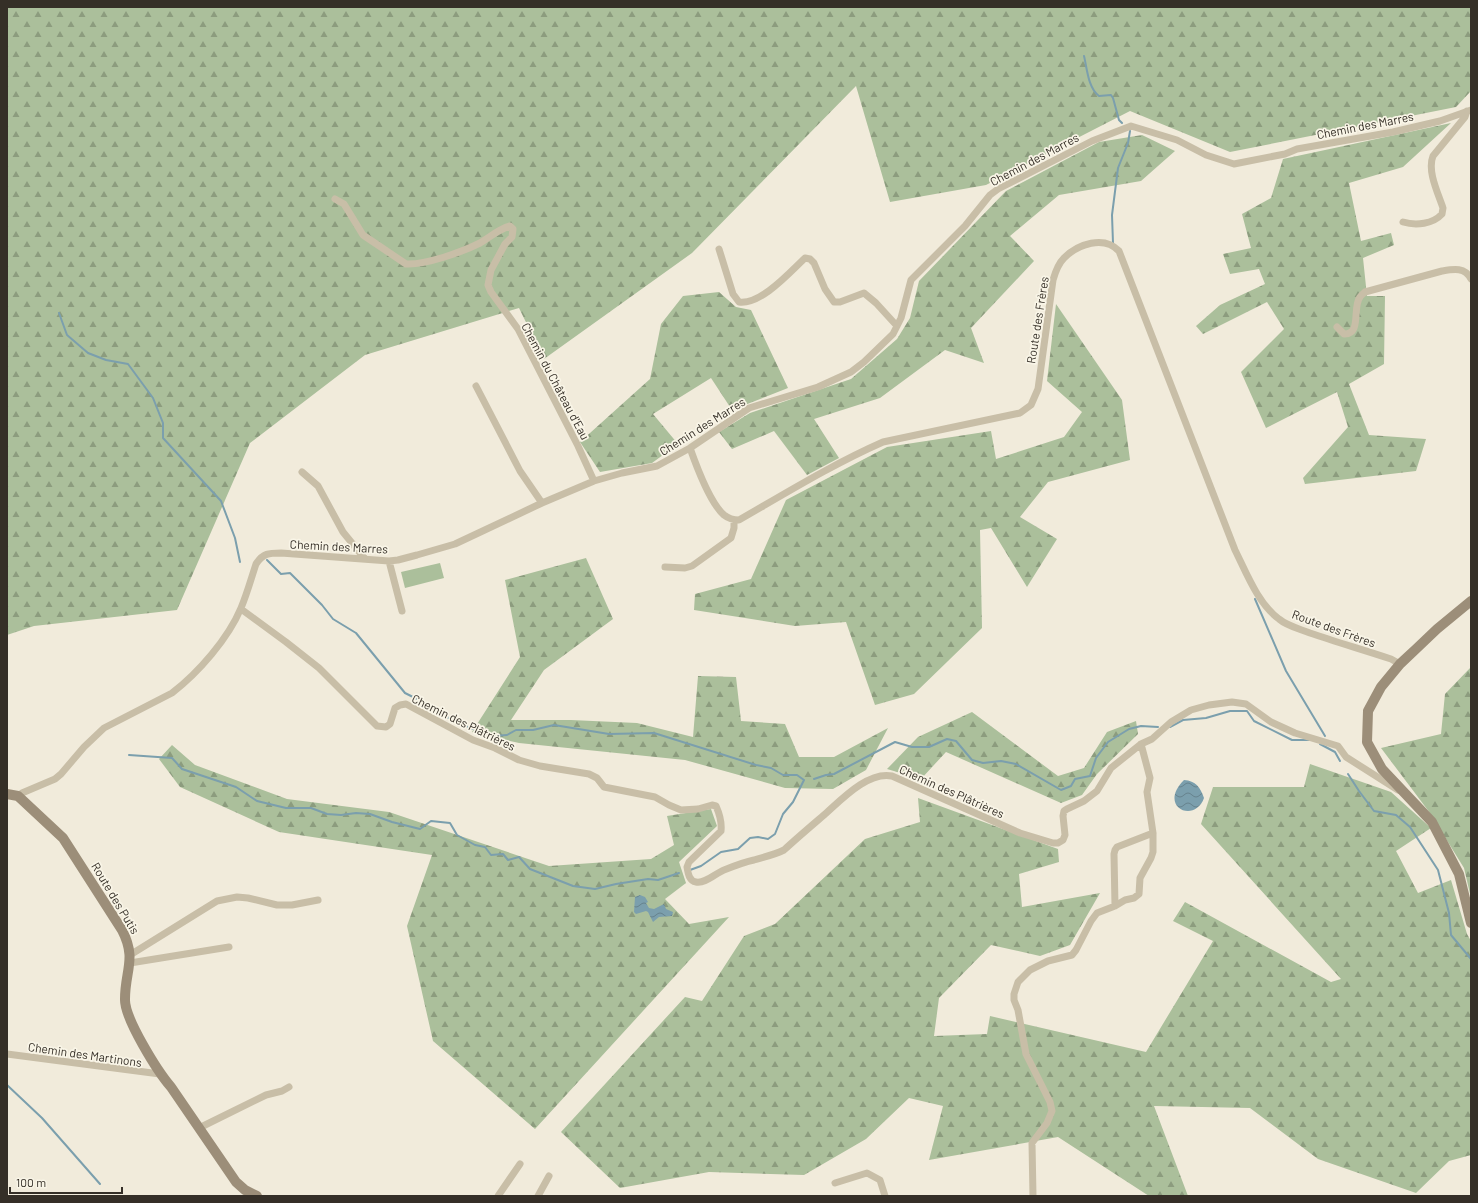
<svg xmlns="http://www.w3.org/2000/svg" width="1478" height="1203" viewBox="0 0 1478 1203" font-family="Barlow,sans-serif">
<defs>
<pattern id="forest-firs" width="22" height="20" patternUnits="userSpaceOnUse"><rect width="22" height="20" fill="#abbf9b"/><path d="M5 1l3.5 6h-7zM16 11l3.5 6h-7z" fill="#8c9c7e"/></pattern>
<pattern id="water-waves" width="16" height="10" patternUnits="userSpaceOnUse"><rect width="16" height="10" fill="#7b9fad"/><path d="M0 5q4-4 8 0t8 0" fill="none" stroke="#66828d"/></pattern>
</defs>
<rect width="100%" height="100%" fill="#f1ebdb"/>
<path fill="#abbf9b" d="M 440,563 L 444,578 L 405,588 L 401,572 Z"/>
<path fill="url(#forest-firs)" d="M 7,7 L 1471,7 L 1471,91 L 1456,107 L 1230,152 L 1130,111 L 986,185 L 890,202 L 856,86 L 692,253 L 544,359 L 519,308 L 365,355 L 250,443 L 177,610 L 34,626 L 7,635 Z
M 1451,123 L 1403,167 L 1349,183 L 1361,241 L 1391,233 L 1394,245 L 1363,258 L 1367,296 L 1385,296 L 1384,364 L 1349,384 L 1369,435 L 1426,439 L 1416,471 L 1305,484 L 1303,478 L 1348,427 L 1337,392 L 1266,428 L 1241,372 L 1284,329 L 1267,302 L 1203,334 L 1196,326 L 1220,305 L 1265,284 L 1259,269 L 1230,274 L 1223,254 L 1251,248 L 1242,214 L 1271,198 L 1283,159 Z
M 1142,135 L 1175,151 L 1141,181 L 1059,195 L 1010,236 L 1034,261 L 971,328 L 984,363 L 945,350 L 880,398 L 814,419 L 839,458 L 807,475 L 774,431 L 732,449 L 719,432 L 750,413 L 851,379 L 897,339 L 910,318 L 919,281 L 1006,191 L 1099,142 Z
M 719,292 L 736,307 L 751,310 L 788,388 L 732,410 L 711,378 L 653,414 L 678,444 L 652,463 L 600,472 L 580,442 L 650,379 L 661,324 L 683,296 Z
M 1056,304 L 1122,400 L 1130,460 L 1048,482 L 1020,517 L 1057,539 L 1027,587 L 991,528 L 980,530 L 982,628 L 914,694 L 875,705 L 846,622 L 795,626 L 694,610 L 695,594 L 751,579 L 786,500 L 887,447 L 991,431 L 996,459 L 1064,437 L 1082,412 L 1047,381 Z
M 586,558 L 613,619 L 544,670 L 511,720 L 571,720 L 637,723 L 693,737 L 698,676 L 736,677 L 741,721 L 785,724 L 799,757 L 834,757 L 888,728 L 866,770 L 833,789 L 785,788 L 685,760 L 519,743 L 472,732 L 520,657 L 505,580 Z
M 1471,667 L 1471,898 L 1464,868 L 1430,813 L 1381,748 L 1441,734 L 1445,694 Z
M 972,712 L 1058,776 L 1084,768 L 1107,732 L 1136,721 L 1138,734 L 1097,774 L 1082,795 L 1061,803 L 946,752 L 921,779 L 887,769 L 918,737 Z
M 172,745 L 195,765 L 287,799 L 389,812 L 549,866 L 651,859 L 674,845 L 667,816 L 711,809 L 717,826 L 679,862 L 686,883 L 665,899 L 689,924 L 729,917 L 535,1129 L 433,1041 L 407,926 L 432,855 L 279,832 L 180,787 L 159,759 Z
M 1310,764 L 1391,792 L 1431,828 L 1396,851 L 1418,893 L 1451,880 L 1467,934 L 1471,941 L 1471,1155 L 1449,1161 L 1416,1193 L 1318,1159 L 1250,1108 L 1154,1106 L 1188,1196 L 1149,1196 L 1058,1137 L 929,1160 L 943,1106 L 909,1098 L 866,1139 L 804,1175 L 709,1172 L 620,1188 L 561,1132 L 685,997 L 702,1001 L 744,936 L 775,924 L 865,839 L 920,822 L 918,798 L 1058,849 L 1059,862 L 1019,874 L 1022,907 L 1100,893 L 1070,945 L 1040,956 L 991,945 L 939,998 L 934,1036 L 987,1034 L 990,1016 L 1146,1052 L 1213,941 L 1173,921 L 1185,902 L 1331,982 L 1341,979 L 1201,824 L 1213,787 L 1304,787 Z"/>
<path fill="url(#water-waves)" d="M 1184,780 C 1196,781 1200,787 1204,798 C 1195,824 1157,807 1184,780 Z
M 640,895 L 645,897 L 648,902 L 646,903 L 649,908 L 654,909 L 664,904 L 666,909 L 673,912 L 672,916 L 659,917 L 653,922 L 648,912 L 646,911 L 636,914 L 634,912 L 635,897 Z"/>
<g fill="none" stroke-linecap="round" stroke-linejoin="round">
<path stroke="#7b9fad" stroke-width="2" d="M 1084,56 C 1087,68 1088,88 1099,96 L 1111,95 L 1113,98 L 1119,120 L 1122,123
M 1113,243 L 1112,215 L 1118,168 L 1128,143 L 1130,131
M 59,313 L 67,335 L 88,353 L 106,360 L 128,364 L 153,398 L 163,423 L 163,438 L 221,501 L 235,538 L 240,562
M 267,560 L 281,574 L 290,573 L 322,605 L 333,619 L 356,633 L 405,693 L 421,701 L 434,712 L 449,718
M 1255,599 L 1286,671 L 1325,736
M 460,724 L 492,736 L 507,735 L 516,730 L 533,730 L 554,725 L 609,734 L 654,733 L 756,765 L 771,768 L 783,775 L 797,775 L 804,780 L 793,802 L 783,814 L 775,834 L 768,839 L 758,837 L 750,838 L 738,849 L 721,852 L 701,866 L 690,870
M 1170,727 L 1183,720 L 1206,718 L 1230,711 L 1247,711 L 1254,721 L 1292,740 L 1309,740
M 1320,744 L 1335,752 L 1340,761
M 129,755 L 172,758 L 182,769 L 236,787 L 257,801 L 286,808 L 311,808 L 327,814 L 341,815 L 356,813 L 370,814 L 392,822 L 420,829 L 431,821 L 450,823 L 457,835 L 475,845 L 485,847 L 491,855 L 503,854 L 508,860 L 519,857 L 530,869 L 573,886 L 595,889 L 616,884 L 648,879 L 658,880 L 679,873
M 1348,774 L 1359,791 L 1374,811 L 1396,815 L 1410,827 L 1438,870 L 1449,913 L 1451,935 L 1471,959
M 814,779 L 826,775 L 834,774 L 895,742 L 912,747 L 929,747 L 947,739 L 956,741 L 972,760 L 983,763 L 1001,761 L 1016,764 L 1061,790 L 1071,786 L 1075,779 L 1090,776 L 1096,758 L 1108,742 L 1129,729 L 1141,726 L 1158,727
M 7,1085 L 42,1118 L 100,1184"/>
<path stroke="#c8bea7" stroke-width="7" d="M 335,199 L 344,204 L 363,235 L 406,264 C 426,265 462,252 480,243 C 490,237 499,229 510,226 L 513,229 L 512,237 L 505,244 L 491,270 L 488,285 L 491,292 L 518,329 L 578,446 L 594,481
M 1403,222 C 1416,226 1433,224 1442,214 L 1443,208 C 1438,193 1427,171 1433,156 L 1465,117 L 1467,111
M 719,249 L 733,294 L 739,302 C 761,305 790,272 805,258 L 810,259 L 814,263 L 825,289 L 834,302 L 840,302 L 864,293 L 876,303 L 897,326
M 1337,327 L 1344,334 C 1362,335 1352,307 1360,297 C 1361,295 1363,294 1365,292 L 1442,271 C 1454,269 1465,267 1471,279
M 476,386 L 520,471 L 542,503
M 690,448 C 696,465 710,503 724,515 C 729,519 733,520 739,520 C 786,493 833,464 883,442 L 1020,413 L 1031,405 L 1038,389 L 1053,280 C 1055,273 1058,264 1064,258 C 1078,244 1104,235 1119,251 L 1235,550 C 1246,572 1258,604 1279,619 C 1287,626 1300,629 1310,633 C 1336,642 1364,650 1391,659 L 1400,664
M 302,472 L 318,486 L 343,532 L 365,559
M 389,561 L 402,611
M 665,567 L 685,568 L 692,566 L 731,538 L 734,528 L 734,520
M 241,609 L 286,642 L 319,668 L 377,726 L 386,727 L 390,724 L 395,708 L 400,705 L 406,704 L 473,740 L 495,748 L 519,760 L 540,766 L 589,774 L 597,778 L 604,787 L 655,797 L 669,805 L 681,810 L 698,809 L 712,805 L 716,806 C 720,815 722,822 721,831 L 689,862 L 687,867 C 688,873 689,881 696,882 C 705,884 716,873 724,870 C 734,866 744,862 754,860 C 764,857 774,855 784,850 C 797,838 810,827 824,815 C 841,800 868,771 892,776 L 1020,833 L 1053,843 L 1058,843 L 1063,840 L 1065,835 L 1063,816 L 1064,811 L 1067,809 L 1084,801 L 1097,791 L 1111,768 L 1141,744 L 1152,739 L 1171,722 L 1191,710 L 1209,705 L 1232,702 L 1246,704 L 1271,722 L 1295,733 L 1338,746 L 1346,757 L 1398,790
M 18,796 L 22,793 L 55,779 L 61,774 L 84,747 L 104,728 L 172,693 C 198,673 228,639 241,608 C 247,594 251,579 256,564 C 263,553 269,553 281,553 L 389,561 L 398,560 L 417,555 L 455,544 L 542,503 L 594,481 L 622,473 L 657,466 L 690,448 L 749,408 L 818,387 L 851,372 L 864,362 L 893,334 L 901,318 L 911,280 L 965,226 L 990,195 L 998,189 L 1092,141 L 1131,126 L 1177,140 L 1206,155 L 1234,164 L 1285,154 L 1297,149 L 1393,132 L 1440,121 L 1471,110
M 1115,906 L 1114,854 L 1115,850 L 1117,847 L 1153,833
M 130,955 L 217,901 L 237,897 L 248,898 L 277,905 L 292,905 L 318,900
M 130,963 L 229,947
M 7,1054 L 160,1074
M 199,1128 L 266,1095 L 282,1091 L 289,1087
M 835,1183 L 867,1173 L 880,1180 L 885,1196
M 498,1196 L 520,1164
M 538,1196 L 549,1176
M 1033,1196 L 1032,1143 L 1047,1123 L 1052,1111 L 1050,1102 L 1026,1054 L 1018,1010 L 1014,1000 L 1014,994 L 1018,982 L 1030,970 L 1048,961 L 1072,955 L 1076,950 L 1091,921 L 1097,913 L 1115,906 L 1125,900 L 1134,898 L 1139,894 L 1140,878 L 1151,858 L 1153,852 L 1153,833 L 1147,792 L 1150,778 L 1141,744"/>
<path stroke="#9c8e79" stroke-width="10" d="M 1471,601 L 1437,629 L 1416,649 L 1400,664 L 1381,687 L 1368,711 L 1367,742 L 1382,769 L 1432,822 L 1459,874 L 1471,923
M 7,794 L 18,796 L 63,838 L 122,930 C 137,959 125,970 125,999 C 124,1018 158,1072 171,1087 L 236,1182 L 245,1190 L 257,1196"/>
</g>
<g text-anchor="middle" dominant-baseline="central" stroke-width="3.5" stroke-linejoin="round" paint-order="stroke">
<g font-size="12" fill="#352f27" stroke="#f9f5e7">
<text transform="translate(1365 125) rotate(-11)">Chemin des Marres</text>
<text transform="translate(1034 159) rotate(-28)">Chemin des Marres</text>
<text transform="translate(1037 320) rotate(-81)">Route des Frères</text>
<text transform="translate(556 381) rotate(62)">Chemin du Château d'Eau</text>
<text transform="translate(702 426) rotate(-32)">Chemin des Marres</text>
<text transform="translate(339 546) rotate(3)">Chemin des Marres</text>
<text transform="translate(1334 628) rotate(20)">Route des Frères</text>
<text transform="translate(464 722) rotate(26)">Chemin des Plâtrières</text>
<text transform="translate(952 791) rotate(24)">Chemin des Plâtrières</text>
<text transform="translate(116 898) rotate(59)">Route des Putis</text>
<text transform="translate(85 1054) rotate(8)">Chemin des Martinons</text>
</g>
</g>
<rect width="1478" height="1203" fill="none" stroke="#352f27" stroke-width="16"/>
<path d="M10 1187v6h112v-6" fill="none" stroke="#352f27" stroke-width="2"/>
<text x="16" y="1187" font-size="12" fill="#352f27" stroke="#f9f5e7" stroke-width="3" paint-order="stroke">100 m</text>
</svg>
